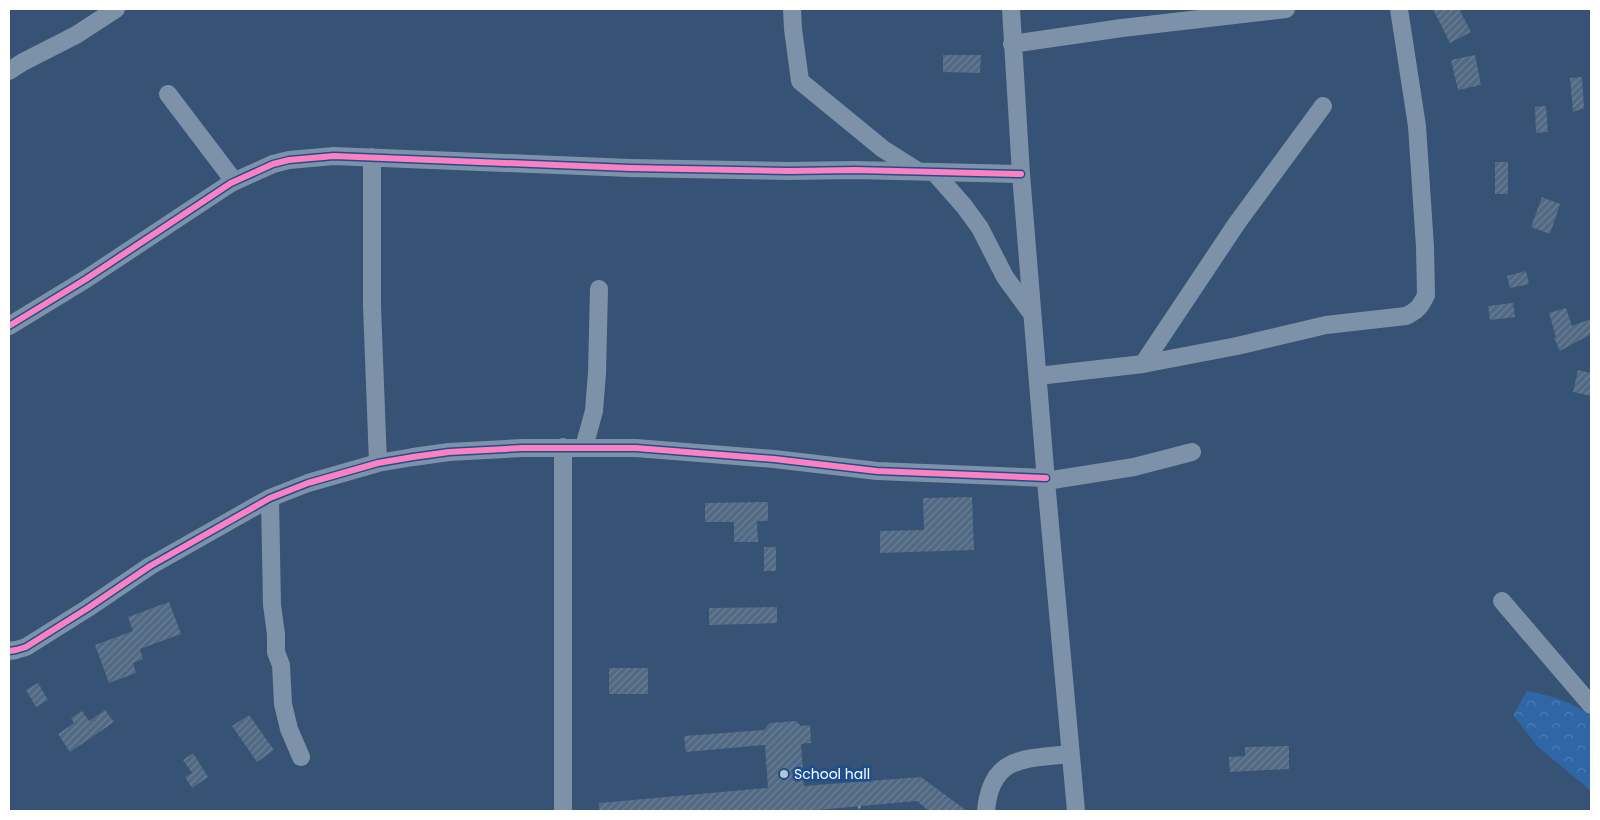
<svg xmlns="http://www.w3.org/2000/svg" width="1600" height="820" viewBox="0 0 1600 820" font-family="Poppins,sans-serif">
<defs>
<pattern id="forest-crowns" width="20" height="18" patternUnits="userSpaceOnUse" patternTransform="scale(1.25)"><rect width="20" height="18" fill="#2f66a5"/><path d="M2 6a3 3 0 1 1 6 0M12 15a3 3 0 1 1 6 0" fill="none" stroke="#4e7db2"/></pattern>
<pattern id="building-hatch" width="6" height="6" patternUnits="userSpaceOnUse" patternTransform="scale(1.25)"><rect width="6" height="6" fill="#526984"/><path d="M-1 1l2-2M0 6l6-6M5 7l2-2" fill="none" stroke="#6c8096"/></pattern>
</defs>
<rect width="100%" height="100%" fill="#365274"/>
<path fill="url(#forest-crowns)" d="M 1527,691 C 1550,695 1573,702 1591,716 L 1591,791 L 1538,747 L 1513,715 Z"/>
<path fill="url(#building-hatch)" d="M 1433,9 L 1459,9 L 1471,32 L 1450,43 Z
M 943,55 L 981,55 L 980,73 L 943,72 Z
M 1475,55 L 1481,85 L 1458,90 L 1451,60 Z
M 1582,77 L 1584,108 L 1573,112 L 1570,78 Z
M 1546,106 L 1548,132 L 1536,133 L 1535,107 Z
M 1495,162 L 1508,162 L 1508,194 L 1495,194 Z
M 1542,197 L 1560,204 L 1550,234 L 1531,227 Z
M 1526,271 L 1529,284 L 1510,288 L 1507,276 Z
M 1513,303 L 1515,317 L 1490,320 L 1488,306 Z
M 1566,308 L 1572,326 L 1591,319 L 1591,334 L 1560,351 L 1554,338 L 1556,337 L 1549,313 Z
M 1578,370 L 1591,373 L 1591,396 L 1573,392 Z
M 972,497 L 974,550 L 880,553 L 880,531 L 924,530 L 923,498 Z
M 768,502 L 768,521 L 757,521 L 758,542 L 734,542 L 734,522 L 705,522 L 705,503 Z
M 764,547 L 776,547 L 776,571 L 764,571 Z
M 169,602 L 181,634 L 140,649 L 143,659 L 133,663 L 136,673 L 109,683 L 95,645 L 133,631 L 128,617 Z
M 777,607 L 777,623 L 709,625 L 709,608 Z
M 609,668 L 648,668 L 648,694 L 609,694 Z
M 38,683 L 48,700 L 36,707 L 26,690 Z
M 105,710 L 114,722 L 70,752 L 58,734 L 74,723 L 71,718 L 82,711 L 89,721 Z
M 249,715 L 274,750 L 257,762 L 232,726 Z
M 796,721 L 801,726 L 810,725 L 811,743 L 801,744 L 804,786 L 921,777 L 967,811 L 929,811 L 917,801 L 806,811 L 599,811 L 599,803 L 768,788 L 765,745 L 686,752 L 684,736 L 764,730 L 770,723 Z
M 1289,746 L 1289,769 L 1230,772 L 1229,757 L 1245,756 L 1245,747 Z
M 193,753 L 208,777 L 192,788 L 185,777 L 192,773 L 183,760 Z"/>
<g fill="none" stroke-linecap="round" stroke-linejoin="round">
<path stroke="#7d92a8" stroke-width="2.5" stroke-dasharray="2.5 4" stroke-linecap="butt" d="M 859,806 L 860,811"/>
<path stroke="#7d92a8" stroke-width="18" d="M 792,9 L 793,29 L 800,81 L 883,149 L 918,171
M 1011,9 L 1021,174 L 1046,481 L 1076,811
M 1012,44 L 1122,28 L 1286,9
M 9,71 L 23,62 L 76,35 L 116,9
M 168,94 L 234,181
M 372,157 L 372,306 L 378,463
M 934,172 L 964,206 L 980,228 L 1005,277 L 1032,314
M 9,326 L 86,279 L 231,183 L 273,164 L 289,160 L 334,156 L 630,168 L 789,171 L 855,170 L 1021,174
M 1143,364 L 1237,223 L 1323,106
M 1038,376 L 1143,364 L 1237,346 L 1326,325 L 1406,316 C 1417,311 1421,306 1426,295 L 1425,247 L 1417,126 L 1399,9
M 563,447 L 563,811
M 584,447 L 594,411 L 595,398 L 597,373 L 599,289
M 1046,481 L 1134,467 L 1192,452
M 270,498 L 272,605 L 276,634 L 276,652 L 281,665 L 283,704 L 289,729 L 301,757
M 1502,601 L 1591,705
M 9,651 L 16,650 L 26,647 L 88,608 L 150,566 L 270,498 L 308,483 L 378,463 L 413,457 L 449,452 L 522,448 L 636,448 L 774,459 L 877,471 L 1046,478
M 986,811 C 991,755 1025,759 1070,754"/>
<defs>
<path id="cycleway" d="M 9,326 L 86,279 L 231,183 L 273,164 L 289,160 L 334,156 L 630,168 L 789,171 L 855,170 L 1021,174
M 9,651 L 16,650 L 26,647 L 88,608 L 150,566 L 270,498 L 308,483 L 378,463 L 413,457 L 449,452 L 522,448 L 636,448 L 774,459 L 877,471 L 1046,478"/>
</defs>
<use href="#cycleway" stroke="#1b4f8f" stroke-width="9"/>
<use href="#cycleway" stroke="#ff80c0" stroke-width="6"/>
</g>
<circle fill="#b9c2ce" stroke="#1b4f8f" stroke-width="2" cx="784" cy="774" r="5"/>
<g text-anchor="middle" dominant-baseline="central" stroke-width="5" stroke-linejoin="round" paint-order="stroke">
<g font-size="14" fill="#fff" stroke="#1b4f8f" text-anchor="start">
<text x="794" y="774">School hall</text>
</g>
</g>
<rect width="1600" height="820" fill="none" stroke="#ffffff" stroke-width="20"/>
</svg>
